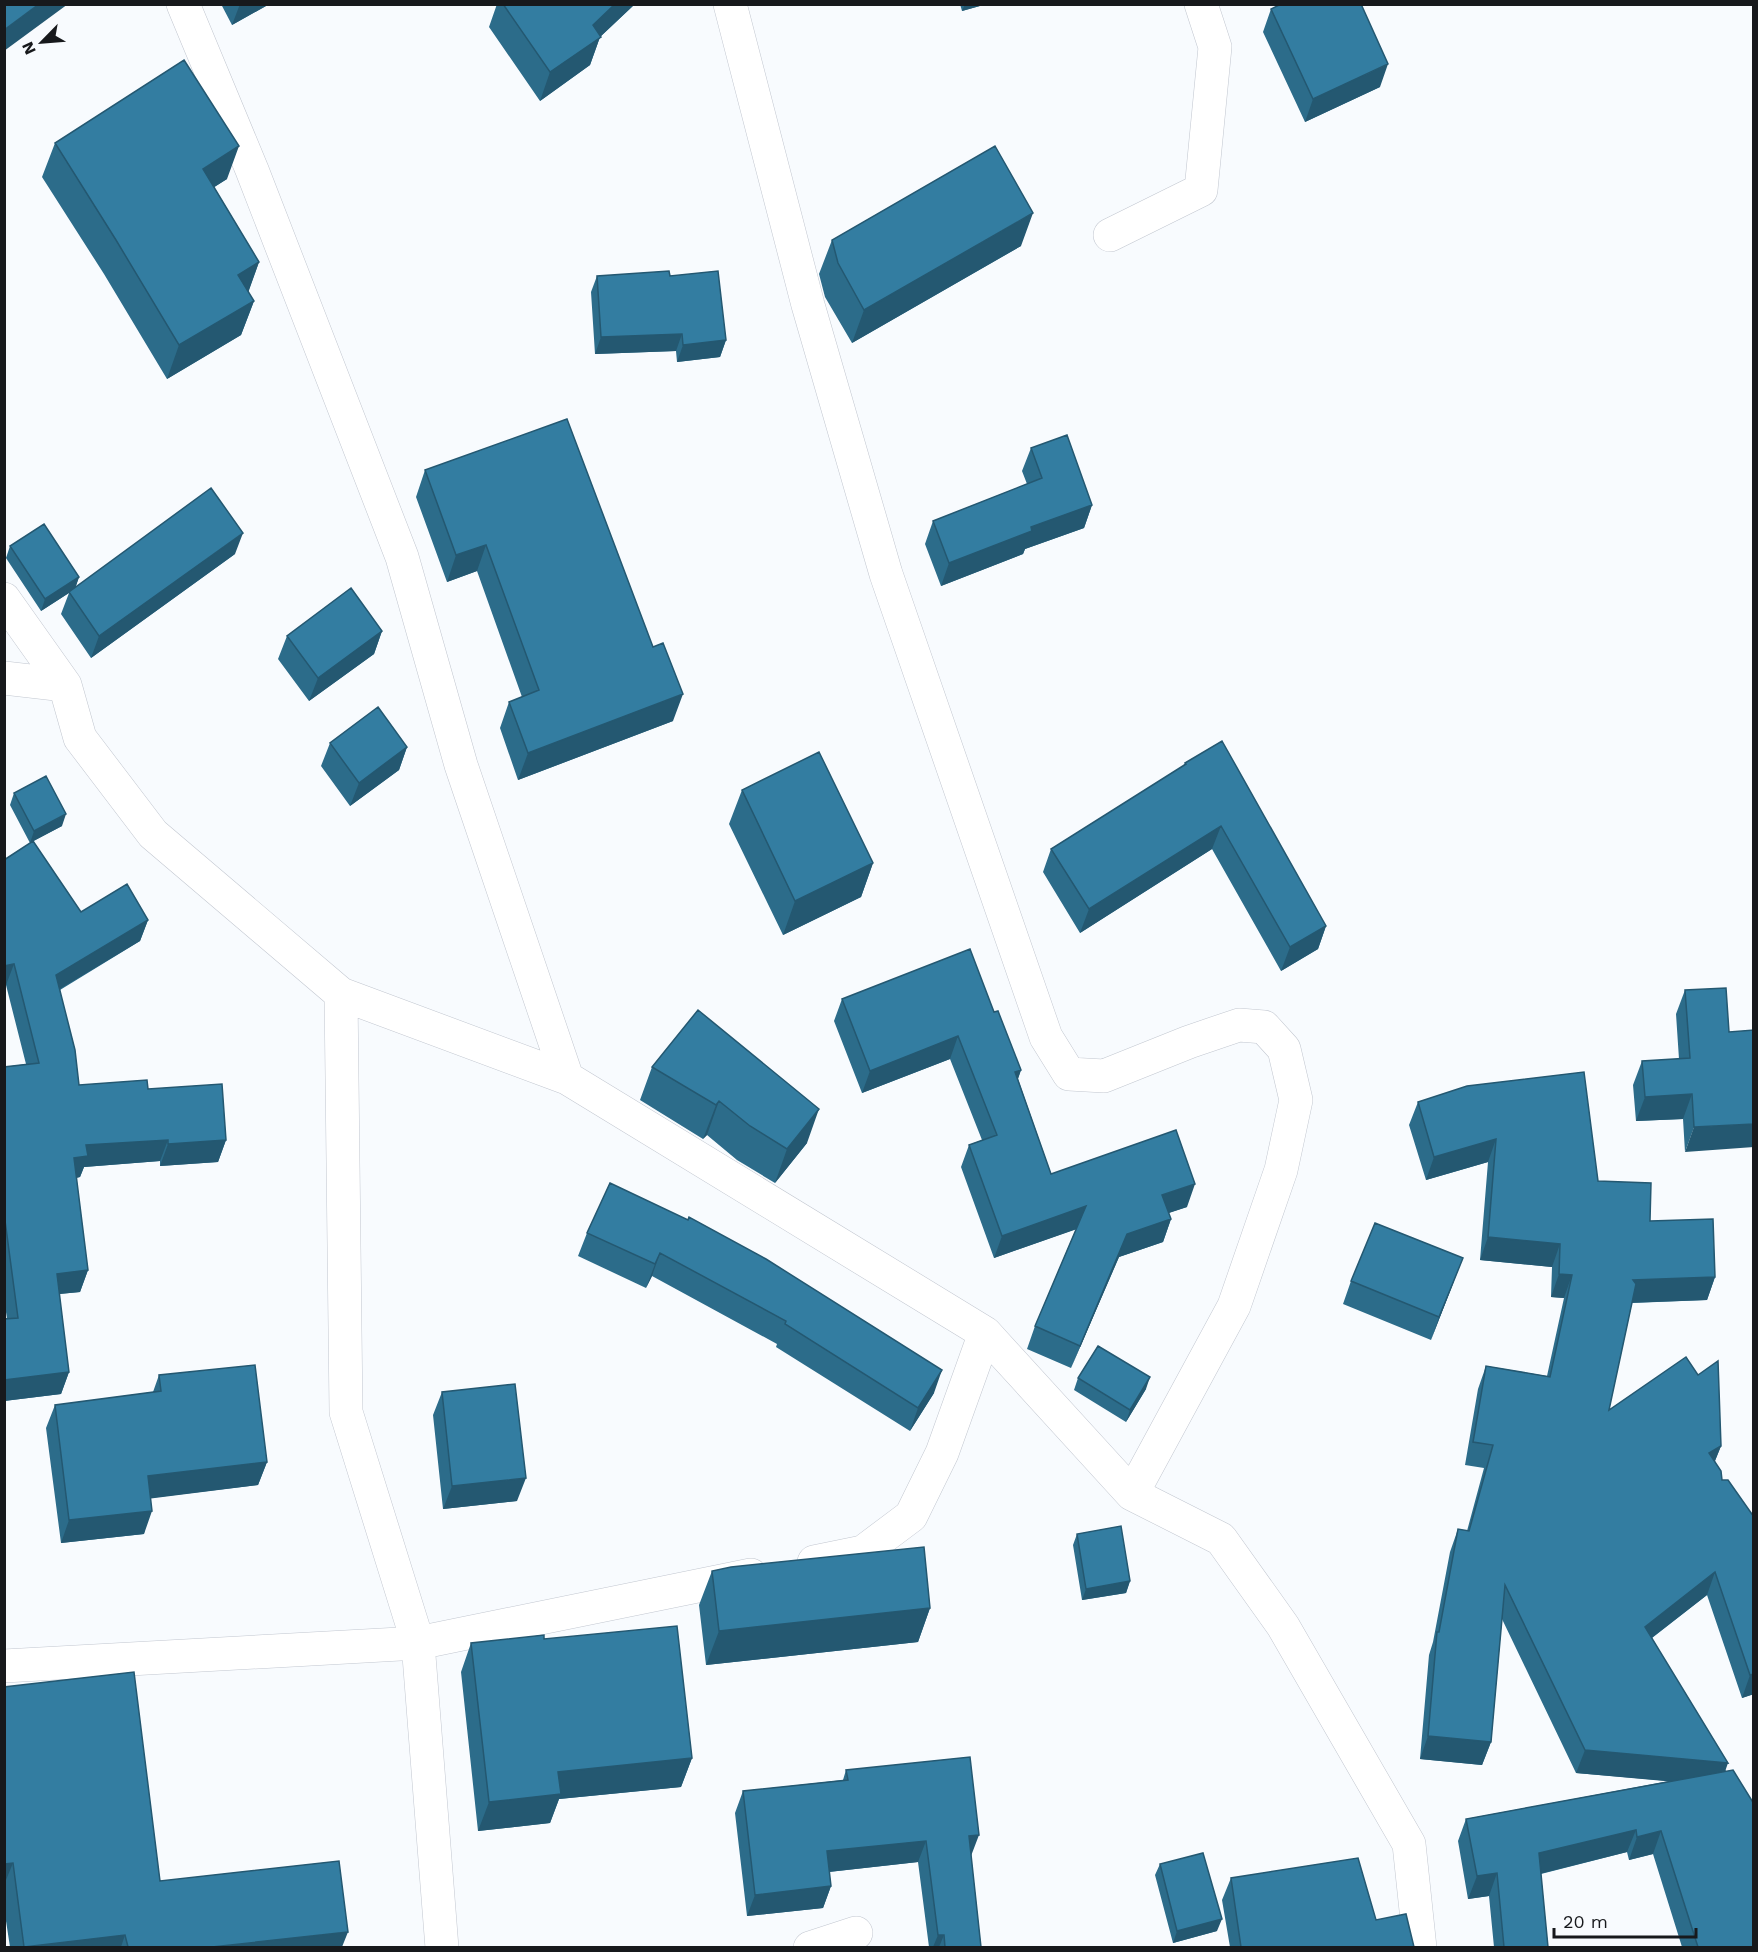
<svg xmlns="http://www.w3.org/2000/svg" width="1758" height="1952" viewBox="0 0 1758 1952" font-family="'Work Sans',sans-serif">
<rect width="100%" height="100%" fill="#f8fbfe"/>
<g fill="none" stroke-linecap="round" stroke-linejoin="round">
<defs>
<path id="minor" d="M 183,4 L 252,170 L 402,557 L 461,765 L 567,1078
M 730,4 L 808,305 L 886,574 L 1046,1037 L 1069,1074 L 1104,1076 L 1189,1042 L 1239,1025 L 1264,1027 L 1284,1049 L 1296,1100 L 1281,1170 L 1234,1306 L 1132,1494
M 1110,235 L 1201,190 L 1215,47 L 1201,4
M 4,599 L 65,685 L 80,738 L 153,834 L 341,994 L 567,1078 L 985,1333 L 1132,1494 L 1221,1539 L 1283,1626 L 1409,1844 L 1420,1948
M 4,678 L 65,685
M 341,994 L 346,1412 L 418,1643 L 442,1948
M 814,1562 L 863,1552 L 911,1516 L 942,1453 L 985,1333
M 4,1666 L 418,1643 L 751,1575
M 810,1948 L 856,1933"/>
</defs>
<use href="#minor" stroke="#c2c7d0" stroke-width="34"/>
<use href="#minor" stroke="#fff" stroke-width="33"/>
</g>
<path fill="#2c6c8a" d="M 221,4 L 267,4 L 266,6 L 232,25 Z
M 497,4 L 635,4 L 600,37 L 590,65 L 540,101 L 489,27 Z
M 960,4 L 987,4 L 962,11 Z
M 1271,9 L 1380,87 L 1305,122 L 1263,32 Z
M 55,143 L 227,179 L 214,187 L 259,262 L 248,292 L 254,301 L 241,335 L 167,379 L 104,274 L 42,177 Z
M 832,240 L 1021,246 L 852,343 L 825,297 L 819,274 Z
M 597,276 L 670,276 L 726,340 L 720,357 L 677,362 L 676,351 L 595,354 L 591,292 Z
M 1031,448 L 1092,505 L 1084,528 L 1025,549 L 1023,554 L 941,586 L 925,544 L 933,521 L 1027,484 L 1022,471 Z
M 425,470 L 673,721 L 518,780 L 500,728 L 509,702 L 522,697 L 477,571 L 447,582 L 416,497 Z
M 10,546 L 79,577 L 75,588 L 235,554 L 91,658 L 61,614 L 69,593 L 41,611 L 6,558 Z
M 382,631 L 374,654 L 309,701 L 278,659 L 287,636 Z
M 330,743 L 407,747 L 399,770 L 350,806 L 321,766 Z
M 1185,763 L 1326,926 L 1318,949 L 1281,971 L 1212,849 L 1080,933 L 1043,872 L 1051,849 L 1183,766 Z
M 742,790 L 873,863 L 861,897 L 783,935 L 729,824 Z
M 14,793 L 62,826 L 33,841 L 81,912 L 148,920 L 140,941 L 60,990 L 79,1085 L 148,1089 L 226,1140 L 218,1162 L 160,1166 L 160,1161 L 84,1167 L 80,1177 L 76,1178 L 88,1270 L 80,1292 L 59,1294 L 69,1372 L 61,1394 L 4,1401 L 4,1319 L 7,1319 L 4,1298 L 4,1067 L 26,1064 L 6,985 L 4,986 L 4,860 L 30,843 L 10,805 Z
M 1685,990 L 1729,1032 L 1685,1152 L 1683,1119 L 1636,1121 L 1633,1085 L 1642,1061 L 1679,1059 L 1676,1014 Z
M 842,999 L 994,1012 L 1021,1070 L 1018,1079 L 1051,1174 L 1187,1207 L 1168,1213 L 1171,1219 L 1163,1242 L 1119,1257 L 1071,1368 L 1027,1349 L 1035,1326 L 1076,1229 L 994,1258 L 961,1167 L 969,1145 L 982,1140 L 950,1059 L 862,1093 L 834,1021 Z
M 652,1067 L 807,1143 L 775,1183 L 737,1160 L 707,1135 L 703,1139 L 640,1100 Z
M 1418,1102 L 1598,1181 L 1650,1221 L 1715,1277 L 1707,1300 L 1632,1303 L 1609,1410 L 1721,1446 L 1715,1461 L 1722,1480 L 1754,1517 L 1754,1694 L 1742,1698 L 1707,1595 L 1652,1638 L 1726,1771 L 1754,1947 L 1682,1947 L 1653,1854 L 1629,1860 L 1627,1852 L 1541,1874 L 1548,1947 L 1494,1947 L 1489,1896 L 1468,1899 L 1458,1841 L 1466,1819 L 1669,1781 L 1576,1773 L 1502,1619 L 1491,1742 L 1482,1765 L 1420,1759 L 1429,1655 L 1433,1642 L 1450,1552 L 1458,1529 L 1467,1531 L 1484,1468 L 1465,1465 L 1478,1389 L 1486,1366 L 1547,1376 L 1564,1298 L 1551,1297 L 1552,1267 L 1480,1260 L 1488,1162 L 1426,1180 L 1409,1125 Z
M 610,1183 L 934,1393 L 910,1431 L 776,1347 L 777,1344 L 652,1276 L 646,1288 L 578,1256 L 587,1233 Z
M 1351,1281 L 1454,1281 L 1431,1340 L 1343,1304 Z
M 159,1375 L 267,1462 L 258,1485 L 150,1498 L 144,1534 L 61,1543 L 46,1428 L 55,1405 L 153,1392 Z
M 1078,1378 L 1146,1389 L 1126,1422 L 1074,1390 Z
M 442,1392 L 517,1501 L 443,1509 L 433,1415 Z
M 1077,1534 L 1130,1581 L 1126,1593 L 1082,1600 L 1073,1545 Z
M 712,1571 L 930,1608 L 918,1642 L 706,1665 L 699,1605 Z
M 544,1639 L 692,1758 L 681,1787 L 559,1799 L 550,1823 L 478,1831 L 461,1672 L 471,1643 Z
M 4,1687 L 160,1881 L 342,1947 L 10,1947 L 4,1908 Z
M 846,1770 L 971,1855 L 981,1947 L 929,1947 L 918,1862 L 829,1872 L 831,1886 L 823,1908 L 747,1916 L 735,1813 L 743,1791 L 843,1780 Z
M 1160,1864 L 1217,1931 L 1173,1943 L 1155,1875 Z
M 1231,1878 L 1376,1920 L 1414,1947 L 1230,1947 L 1222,1900 Z"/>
<path fill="#245871" d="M 39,4 L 68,4 L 4,51 L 4,30 Z
M 240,4 L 267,4 L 266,6 L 232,25 Z
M 615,4 L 635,4 L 600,37 L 590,65 L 540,101 L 550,72 L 593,25 Z
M 965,4 L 987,4 L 962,11 Z
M 1388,64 L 1380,87 L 1305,122 L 1313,99 Z
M 239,146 L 227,179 L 191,202 L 203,169 Z
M 1033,213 L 1021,246 L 852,343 L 864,310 Z
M 259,262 L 247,296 L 238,275 Z
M 254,301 L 241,335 L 167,379 L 179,345 Z
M 682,334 L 676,351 L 595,354 L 601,337 Z
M 726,340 L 720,357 L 677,362 L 683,345 Z
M 1092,505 L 1084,528 L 1025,549 L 1023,554 L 941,586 L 949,563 L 1031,527 Z
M 243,533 L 235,554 L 91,658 L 99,636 Z
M 486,545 L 477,571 L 447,582 L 456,555 Z
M 79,577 L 75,589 L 41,611 L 45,599 Z
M 382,631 L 374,654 L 309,701 L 318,678 Z
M 683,694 L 673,721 L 518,780 L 528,753 Z
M 407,747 L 399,770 L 350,806 L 359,783 Z
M 66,814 L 62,826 L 30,843 L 34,831 Z
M 1221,826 L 1212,849 L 1080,933 L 1089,909 Z
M 873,863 L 861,897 L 783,935 L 795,901 Z
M 148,920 L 140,941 L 48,996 L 56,975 Z
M 1326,926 L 1318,949 L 1281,971 L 1290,947 Z
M 14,964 L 6,985 L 4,986 L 4,966 Z
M 958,1036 L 950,1059 L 862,1093 L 870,1071 Z
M 1021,1070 L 1013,1092 L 1015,1072 Z
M 1692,1094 L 1683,1119 L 1636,1121 L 1645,1097 Z
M 719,1101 L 707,1135 L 703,1139 L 716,1105 Z
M 819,1109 L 807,1143 L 775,1183 L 787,1149 Z
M 1754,1124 L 1754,1147 L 1685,1152 L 1694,1127 Z
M 1496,1139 L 1488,1162 L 1426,1180 L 1434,1157 Z
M 168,1140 L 160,1161 L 84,1167 L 80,1177 L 66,1180 L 74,1158 L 86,1145 Z
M 226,1140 L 218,1162 L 160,1166 L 168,1144 Z
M 1195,1184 L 1187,1207 L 1154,1218 L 1162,1195 Z
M 1086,1206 L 1077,1229 L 994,1258 L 1002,1236 Z
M 1171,1219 L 1163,1242 L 1119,1257 L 1071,1368 L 1080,1346 L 1127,1234 Z
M 1488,1237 L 1560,1244 L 1552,1267 L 1480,1260 Z
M 660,1253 L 652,1276 L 646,1288 L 655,1264 Z
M 1463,1258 L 1454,1281 L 1431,1340 L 1439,1317 Z
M 88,1270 L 80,1292 L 49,1295 L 57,1274 Z
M 1559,1274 L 1572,1275 L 1564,1298 L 1551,1297 Z
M 1715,1277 L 1707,1300 L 1625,1303 L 1633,1280 Z
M 942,1370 L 934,1393 L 910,1431 L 918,1408 Z
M 69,1372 L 61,1394 L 4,1401 L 4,1380 Z
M 1150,1377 L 1146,1389 L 1126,1422 L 1130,1410 Z
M 1721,1446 L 1712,1468 L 1709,1453 Z
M 267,1462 L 258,1485 L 139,1500 L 148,1476 Z
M 526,1478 L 517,1501 L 443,1509 L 452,1486 Z
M 152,1511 L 144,1534 L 61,1543 L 69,1520 Z
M 1715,1572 L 1707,1595 L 1636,1650 L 1645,1627 Z
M 1130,1581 L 1126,1593 L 1082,1600 L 1086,1589 Z
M 930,1608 L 918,1642 L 706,1665 L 719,1631 Z
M 1754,1674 L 1754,1694 L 1742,1698 L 1750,1675 Z
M 1428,1736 L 1491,1742 L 1482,1765 L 1420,1759 Z
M 1585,1750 L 1728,1763 L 1720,1786 L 1576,1773 Z
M 692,1758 L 681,1787 L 559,1799 L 550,1823 L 478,1831 L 489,1802 L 558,1772 Z
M 1636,1830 L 1627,1852 L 1531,1876 L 1539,1853 Z
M 1661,1831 L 1653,1854 L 1629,1860 L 1637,1837 Z
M 979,1835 L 971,1856 L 969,1836 Z
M 926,1841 L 918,1862 L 819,1873 L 827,1851 Z
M 13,1863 L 4,1885 L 4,1864 Z
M 1497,1873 L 1489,1896 L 1468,1899 L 1477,1876 Z
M 831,1886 L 823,1908 L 747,1916 L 755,1895 Z
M 1222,1919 L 1217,1931 L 1173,1943 L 1177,1931 Z
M 348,1932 L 342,1947 L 212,1947 Z
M 125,1935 L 121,1947 L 24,1947 Z
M 938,1935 L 944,1935 L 939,1947 L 933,1947 Z"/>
<path fill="#337da1" stroke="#245871" stroke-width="1.5" d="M 4,4 L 39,4 L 4,30 Z
M 503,4 L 615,4 L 593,25 L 601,37 L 550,72 Z
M 1281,4 L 1361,4 L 1388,64 L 1313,99 L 1271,9 Z
M 184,60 L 239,146 L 203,169 L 259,262 L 238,275 L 254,301 L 179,345 L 116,240 L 55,143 Z
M 995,146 L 1033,213 L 864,310 L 838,263 L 832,240 Z
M 669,271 L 670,276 L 718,271 L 726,340 L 683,345 L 682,334 L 601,337 L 597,276 Z
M 567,419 L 653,647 L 663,643 L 683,694 L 528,753 L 509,702 L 539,690 L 486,545 L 456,555 L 425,470 Z
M 1067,435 L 1092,505 L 1031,527 L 1032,531 L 949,563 L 933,521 L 1042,478 L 1031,448 Z
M 211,488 L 243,533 L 99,636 L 69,592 Z
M 44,524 L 79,577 L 45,599 L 10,546 Z
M 351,588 L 382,631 L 318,678 L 287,636 Z
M 378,707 L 407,747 L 359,783 L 330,743 Z
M 1222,741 L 1326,926 L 1290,947 L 1221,826 L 1089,909 L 1051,849 L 1186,764 L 1185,763 Z
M 819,752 L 873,863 L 795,901 L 742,790 Z
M 46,776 L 66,814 L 34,831 L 14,793 Z
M 33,841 L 81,912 L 127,884 L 148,920 L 56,975 L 75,1050 L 79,1085 L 147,1080 L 148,1089 L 222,1084 L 226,1140 L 168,1144 L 168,1140 L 86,1145 L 88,1156 L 74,1158 L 88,1270 L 57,1274 L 69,1372 L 4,1380 L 4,1319 L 18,1318 L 4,1213 L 4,1067 L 39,1063 L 14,964 L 4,966 L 4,860 Z
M 970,949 L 994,1012 L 998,1011 L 1021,1070 L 1015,1072 L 1051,1174 L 1176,1130 L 1195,1184 L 1162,1195 L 1171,1219 L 1127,1234 L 1080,1346 L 1035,1326 L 1086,1206 L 1002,1236 L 969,1145 L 997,1135 L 958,1036 L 870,1071 L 842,999 Z
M 1726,988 L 1729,1032 L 1754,1030 L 1754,1124 L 1694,1127 L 1692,1094 L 1645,1097 L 1642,1061 L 1690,1058 L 1685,990 Z
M 698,1010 L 819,1109 L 787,1149 L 750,1126 L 719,1101 L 716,1105 L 652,1067 Z
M 1584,1072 L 1598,1181 L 1651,1183 L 1650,1221 L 1713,1219 L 1715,1277 L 1633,1280 L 1636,1284 L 1609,1410 L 1686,1357 L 1698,1375 L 1718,1361 L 1721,1446 L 1709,1453 L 1721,1471 L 1722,1480 L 1728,1480 L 1754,1517 L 1754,1674 L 1750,1675 L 1715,1572 L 1645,1627 L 1728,1763 L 1585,1750 L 1505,1585 L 1491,1742 L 1428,1736 L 1437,1632 L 1439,1632 L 1458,1529 L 1469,1531 L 1493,1445 L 1473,1442 L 1486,1366 L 1550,1377 L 1572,1275 L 1559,1274 L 1560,1244 L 1488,1237 L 1496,1139 L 1434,1157 L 1418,1102 L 1467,1086 Z
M 610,1183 L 688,1220 L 689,1217 L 766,1259 L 942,1370 L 918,1408 L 785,1324 L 786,1321 L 660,1253 L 655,1264 L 587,1233 Z
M 1375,1223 L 1463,1258 L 1439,1317 L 1351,1281 Z
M 1098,1346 L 1150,1377 L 1130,1410 L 1078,1378 Z
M 255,1365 L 267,1462 L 148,1476 L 152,1511 L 69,1520 L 55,1405 L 161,1391 L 159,1375 Z
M 515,1384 L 526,1478 L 452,1486 L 442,1392 Z
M 1121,1526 L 1130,1581 L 1086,1589 L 1077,1534 Z
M 924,1547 L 930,1608 L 719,1631 L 712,1571 L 731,1567 Z
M 677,1626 L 692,1758 L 558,1772 L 561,1794 L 489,1802 L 471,1643 L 544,1635 L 544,1639 Z
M 134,1672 L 160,1881 L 339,1861 L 348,1932 L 212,1947 L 128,1947 L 125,1935 L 24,1947 L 13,1863 L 4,1864 L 4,1687 Z
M 970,1757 L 979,1835 L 969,1836 L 981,1947 L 945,1947 L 944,1935 L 938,1935 L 926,1841 L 827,1851 L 831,1886 L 755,1895 L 743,1791 L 848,1780 L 846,1770 Z
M 1733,1770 L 1754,1804 L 1754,1947 L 1698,1947 L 1661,1831 L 1637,1837 L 1636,1830 L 1539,1853 L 1548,1947 L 1504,1947 L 1497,1873 L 1477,1876 L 1466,1819 Z
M 1203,1853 L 1222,1919 L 1177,1931 L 1160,1864 Z
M 1358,1858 L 1376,1920 L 1406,1914 L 1414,1947 L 1241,1947 L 1231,1878 Z"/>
<rect width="1758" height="1952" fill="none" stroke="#17191c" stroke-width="12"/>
<g transform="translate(42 42) rotate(245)" stroke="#f8fbfe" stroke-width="4.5" paint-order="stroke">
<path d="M0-4.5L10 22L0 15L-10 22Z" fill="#17191c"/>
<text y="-9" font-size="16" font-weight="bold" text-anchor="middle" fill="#17191c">N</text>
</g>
<path d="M1554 1928v9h142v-9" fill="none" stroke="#17191c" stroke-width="3"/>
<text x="1563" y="1928" font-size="18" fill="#17191c" stroke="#f8fbfe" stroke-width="4.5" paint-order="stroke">20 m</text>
</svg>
